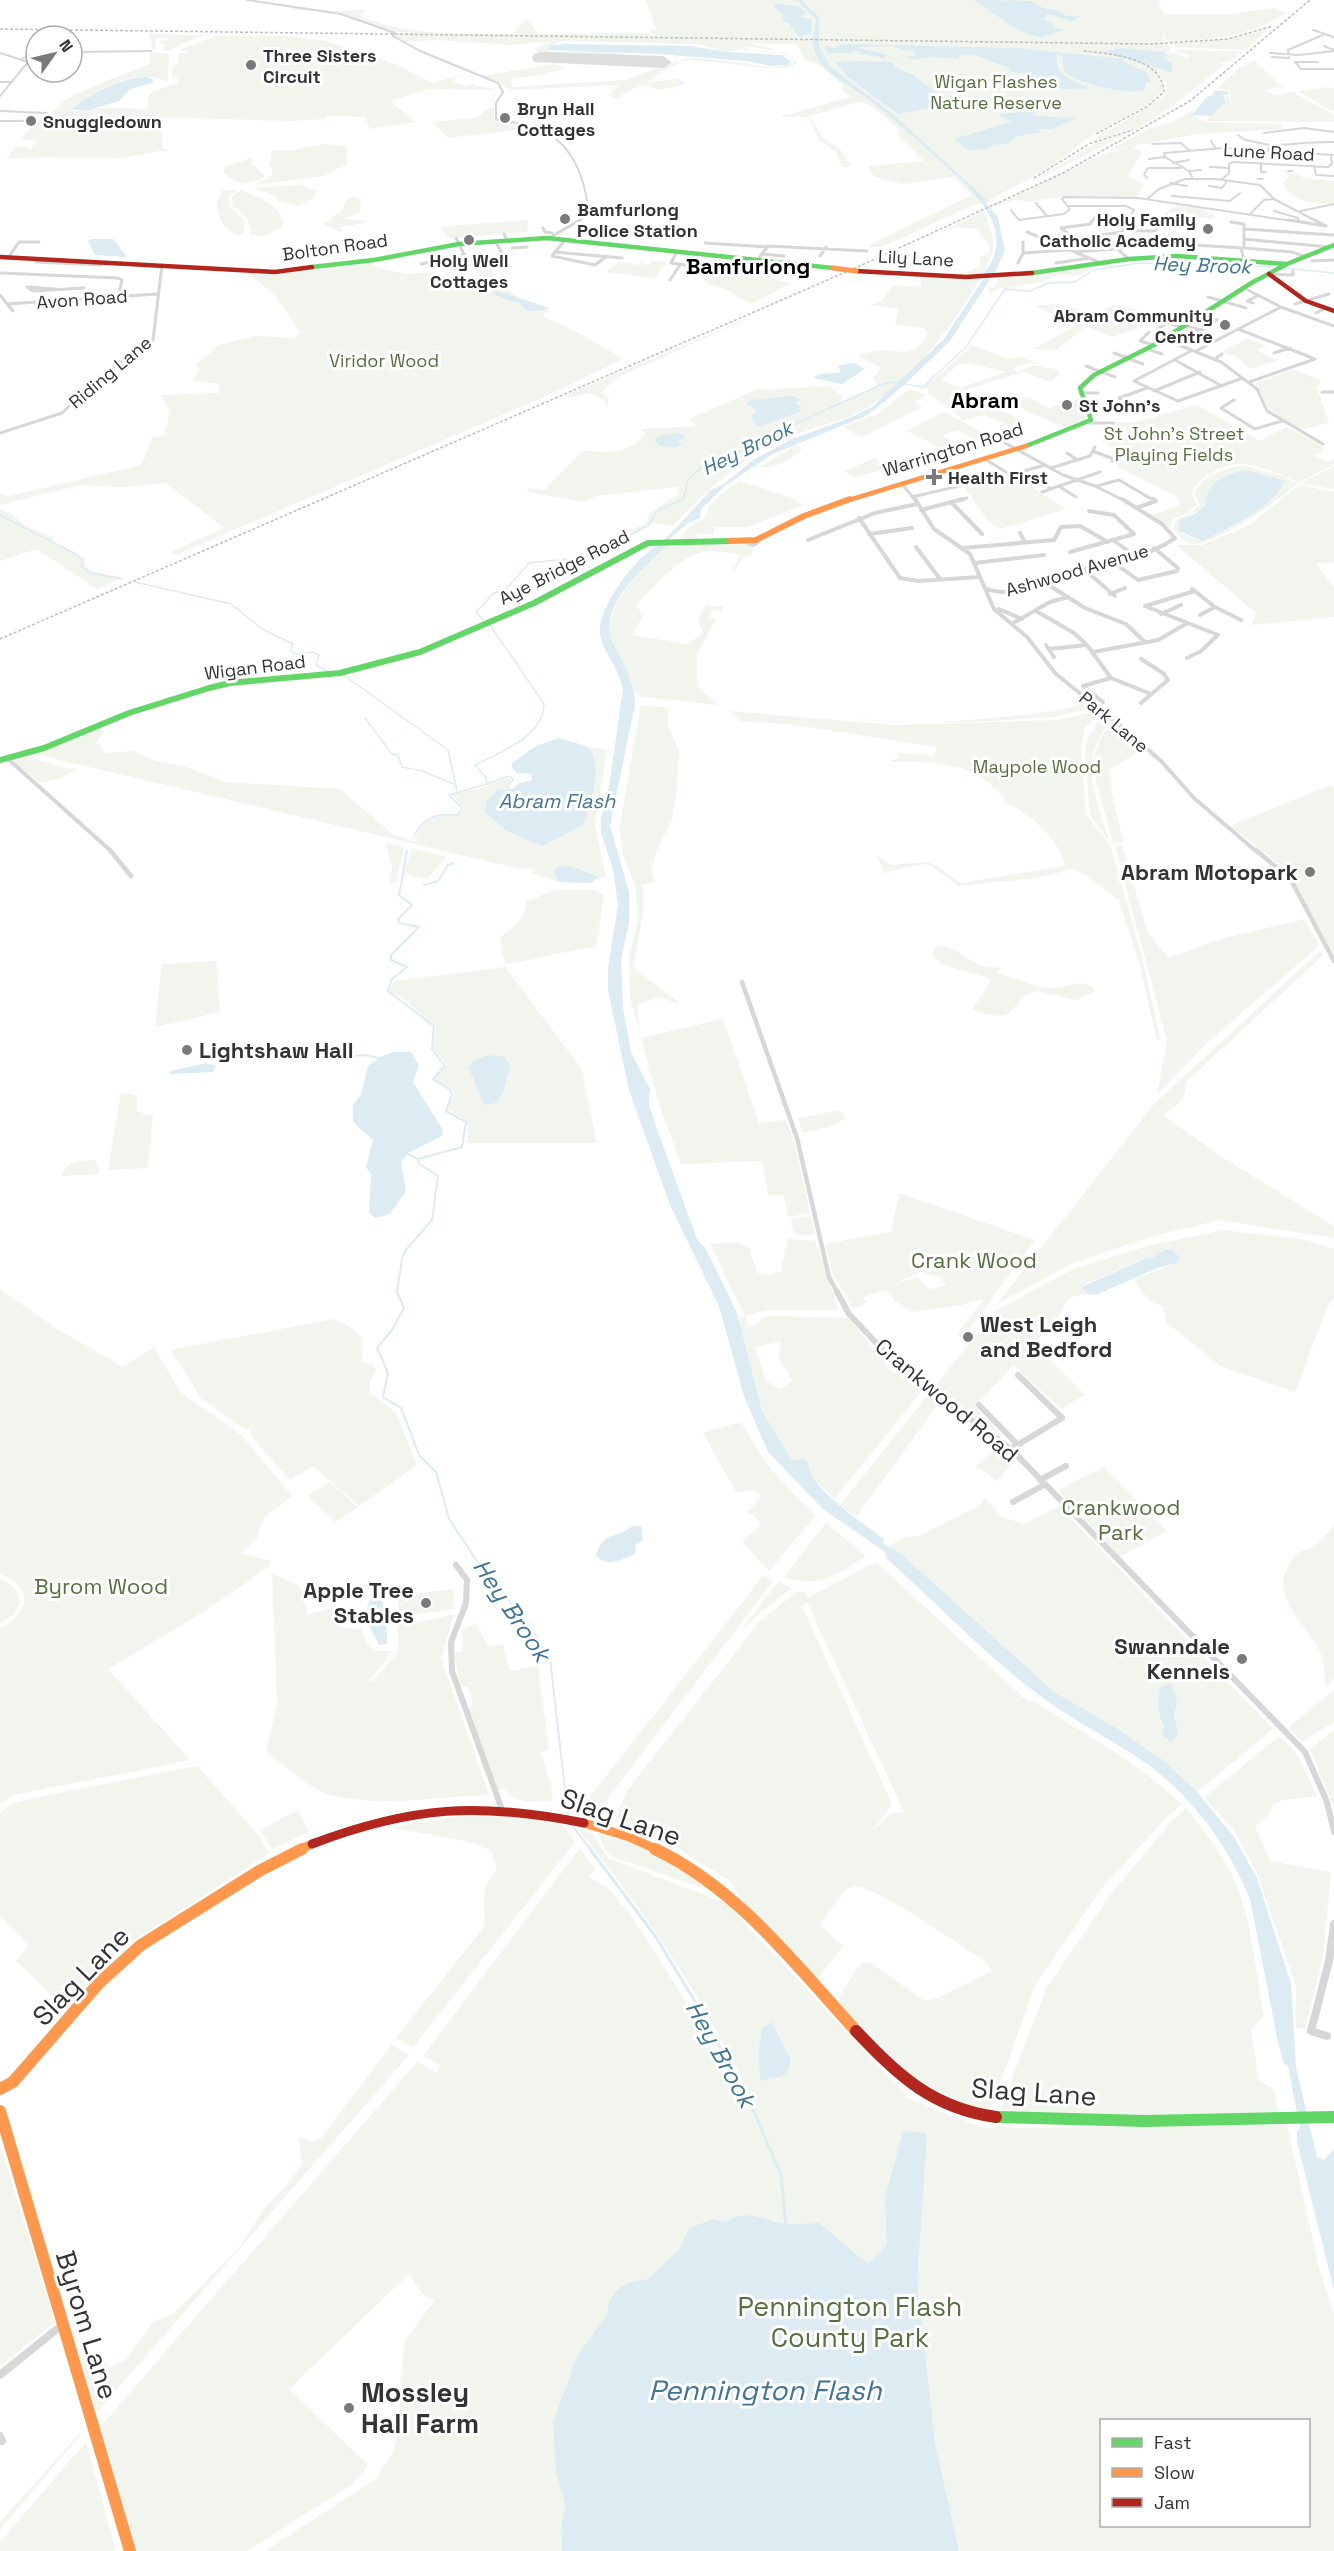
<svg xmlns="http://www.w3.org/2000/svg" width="1334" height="2551" viewBox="0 0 1334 2551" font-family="'Space Grotesk',sans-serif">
<rect width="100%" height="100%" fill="#fff"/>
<path fill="#f1f5ed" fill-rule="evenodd" d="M 252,0 L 332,11 L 367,10 L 360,15 L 361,17 C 411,36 460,34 512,34 L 526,19 L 539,34 L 651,33 L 650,30 L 656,29 L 646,0 L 1161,0 L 1157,2 L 1164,14 L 1232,14 L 1272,8 L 1286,13 C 1248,37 1211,40 1168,42 L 1164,38 L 1166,36 L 1151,19 L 1165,36 L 1162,38 L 1171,48 L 1169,51 L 1189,59 L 1189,55 L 1172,50 L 1243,51 L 1227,63 L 1213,60 L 1226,63 L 1216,62 L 1224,65 L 1174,105 L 1136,129 L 1089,143 L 1163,97 L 1167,92 L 1167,83 L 1158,74 L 1163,89 L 1155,100 L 1094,134 L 1052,166 L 983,204 L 978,203 L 880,248 L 868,246 L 972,195 L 953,177 L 903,184 L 874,177 L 869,166 L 924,161 L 897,134 L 900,130 L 871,105 L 858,102 L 810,116 L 823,138 L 839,148 L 850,164 L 847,167 L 842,167 L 835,151 L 819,140 L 809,117 L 779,117 L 851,97 L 841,89 L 844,86 L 818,64 L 804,60 L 798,44 L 750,43 L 777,50 L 775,50 L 747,47 L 747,50 L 787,53 L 797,62 C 792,70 779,68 770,68 L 692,60 L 678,61 C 702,50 782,78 794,61 L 785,54 L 745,50 L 744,49 L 728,52 L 698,44 L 560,41 L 547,50 L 554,52 L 592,50 L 630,55 L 544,56 L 538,54 L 535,48 L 555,41 L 510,45 L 438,40 L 403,42 L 397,37 L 398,33 L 415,33 L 391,31 L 343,13 L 300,10 Z
M 1269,29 L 1245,50 L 1175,47 L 1171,44 L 1232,38 Z
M 150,34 L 211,35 L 198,37 L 167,51 L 163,51 L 165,45 L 158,42 L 172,38 L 156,38 L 155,47 L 158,48 L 152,50 Z
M 216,36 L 288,36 L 326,41 L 393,63 L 432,83 L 466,74 L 453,79 L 454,82 L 467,86 L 473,83 L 477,86 L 500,90 L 428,89 L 390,101 L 416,122 L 370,129 L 365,117 L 328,116 L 324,119 L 289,121 L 161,117 L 162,147 L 169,151 L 158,151 L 125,158 L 40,157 L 6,159 L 16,147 L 27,147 L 29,150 L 37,141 L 22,139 C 30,127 37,120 49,114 C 56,111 60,103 67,99 C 93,85 121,75 149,64 L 151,52 L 169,54 L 168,82 C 135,66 102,90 74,106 L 73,111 L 86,111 L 94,108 L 147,109 L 149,95 L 156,90 L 178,83 L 177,77 L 172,76 L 172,68 L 177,66 L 179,54 L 189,52 L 179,50 Z
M 1254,60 L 1285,90 L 1279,87 L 1264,90 L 1275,95 L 1292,92 L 1334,115 L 1334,122 L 1206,121 L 1226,102 L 1225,96 L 1229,96 L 1231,104 L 1230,91 L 1218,88 L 1238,69 Z
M 675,62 L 680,63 L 662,71 L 648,82 L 679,79 L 687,84 L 659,90 L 644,84 L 624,93 L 618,99 L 609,96 L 619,85 L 513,90 C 503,87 493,80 481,76 L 554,64 L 565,68 L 546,74 L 511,79 L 512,87 L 625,80 Z
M 1327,87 L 1334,88 L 1334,112 L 1298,91 Z
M 489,108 L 494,108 L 494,117 L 506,123 L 532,128 L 448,138 L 432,122 L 475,118 Z
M 1194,110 L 1192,115 L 1204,122 L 1280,124 L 1283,129 L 1197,134 L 1107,151 L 1148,129 L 1173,122 Z
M 1126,134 L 1026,185 L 1097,143 Z
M 324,144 L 346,146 L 347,164 L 323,176 L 254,185 L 272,176 L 272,168 L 269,166 L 272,150 L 293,150 Z
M 1132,146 L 1142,152 L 1128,176 L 1144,185 L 1136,197 L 1069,196 L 1026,202 L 1017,199 L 995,207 L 992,206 L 1101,155 Z
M 251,158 L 251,164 L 257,167 L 265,177 C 248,185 237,186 224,172 L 224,167 Z
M 1288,173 L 1300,174 L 1302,178 L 1334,181 L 1334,204 C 1312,203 1296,204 1283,183 L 1289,177 Z
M 301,185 L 317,191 L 312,199 L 298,206 L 279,201 L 273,195 L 253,188 Z
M 222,190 L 238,190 L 229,196 L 230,207 L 244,220 L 244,233 L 239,235 C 225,230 217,219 217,203 C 217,200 221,194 222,190 Z
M 242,190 C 258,198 284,205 283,226 L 266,236 L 249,235 L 252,229 L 243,213 L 233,206 L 232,196 Z
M 355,197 L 361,201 L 360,213 L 341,219 L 362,220 L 365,223 L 340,227 L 343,231 L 340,232 L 323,224 L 333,220 L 328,219 L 342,211 L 347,199 Z
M 1178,205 L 1208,210 L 1206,213 L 1215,215 L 1212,219 L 1166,212 Z
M 984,211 C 995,239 997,245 984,273 L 985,276 L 952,276 L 980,267 L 980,258 L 990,252 L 990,246 L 976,229 L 958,227 L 935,234 Z
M 527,220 L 528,232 L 449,238 L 439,227 Z
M 500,254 L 491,271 C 501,291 528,304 549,308 L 543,316 L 583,335 L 623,359 L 542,398 L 176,555 L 171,552 L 224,528 L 166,483 L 122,487 L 80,485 L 0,505 L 0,494 L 9,496 L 142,465 L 153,437 L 164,436 L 170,411 L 160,395 L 219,393 L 220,384 L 192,381 L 200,368 L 196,365 L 219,345 L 256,336 L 296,338 L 300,331 L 274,294 L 245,271 L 264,272 L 371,261 L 371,266 L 406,274 L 433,272 L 462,285 L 481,279 L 467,256 Z
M 629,260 L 642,262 L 648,266 L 651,263 L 649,261 L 667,262 L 654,278 L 606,272 L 619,262 L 640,265 L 642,263 Z
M 705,266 L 781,271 L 775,280 L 792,283 L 751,304 L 725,289 L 707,284 L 700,274 Z
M 1090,266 L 1090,269 L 1080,275 L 1058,275 L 1041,282 L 1002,288 L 989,293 L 989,289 L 999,283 L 997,279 Z
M 921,277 L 980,279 C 951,327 917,375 869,406 C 844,422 811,427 784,439 C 741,459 704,491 673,526 L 655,523 L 632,533 L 628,531 L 646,524 L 650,513 L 679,494 L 676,487 L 596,496 L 586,502 L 526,492 L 529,488 L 544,490 L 583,451 C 607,452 628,455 645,434 L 641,429 L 696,426 L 689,419 L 756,390 L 829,386 L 841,395 L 841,404 L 878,386 L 873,378 L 882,368 L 858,356 C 866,353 874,350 882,350 C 908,351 912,359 928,333 L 924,328 L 895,324 L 898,309 L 870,305 L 882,301 L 893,285 L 921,287 ZM 800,401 L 794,403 L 800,412 L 758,427 L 756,409 Z
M 1059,304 L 1106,318 L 1104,310 L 1113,305 L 1139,310 L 1135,314 L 1143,316 L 1136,320 L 1150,323 L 1113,337 L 1087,326 L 1056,350 L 1034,349 L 1079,324 L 1034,306 Z
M 765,311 L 616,378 L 601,393 L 609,397 L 607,408 L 604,400 L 588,393 L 571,397 L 566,395 Z
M 1247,339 L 1267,346 L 1256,350 L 1277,360 L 1251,369 L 1237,357 L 1221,352 Z
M 970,345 L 1009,359 L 1019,357 L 1044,365 C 1033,363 1021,362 1013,370 L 1024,374 L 1012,375 L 966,390 L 986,403 L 1025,422 L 1011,426 L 984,415 L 963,420 L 928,393 L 928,388 L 916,389 L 924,387 L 968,350 ZM 968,363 L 1006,372 L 960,388 L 941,380 L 959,364 Z
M 1033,365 L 1060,370 L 1057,372 L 1060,373 L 1052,382 L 1020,371 Z
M 1293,370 L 1321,380 L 1317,388 L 1329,423 L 1300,430 L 1270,411 L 1255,383 Z
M 910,389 L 926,395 L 915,402 L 922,407 L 861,437 L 844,427 L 877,414 Z
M 1027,397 L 1049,408 L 1079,399 L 1087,422 L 1065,428 L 1012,404 Z
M 1197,405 L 1260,441 L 1287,427 L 1322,445 L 1323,451 L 1313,456 L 1327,462 L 1334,458 L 1334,464 L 1298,483 C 1283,475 1261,465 1243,464 C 1224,463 1199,476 1191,493 L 1197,504 L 1187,513 L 1173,519 L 1170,528 L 1152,515 L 1180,506 L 1177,497 L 1117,466 L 1118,463 L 1135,458 L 1105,444 L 1107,442 L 1100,438 L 1104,436 L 1102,434 L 1119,429 L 1116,422 L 1136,422 Z
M 944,412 L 994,438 L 994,440 L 983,444 L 958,430 L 942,435 L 963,447 L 949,452 L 907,431 Z
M 796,445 L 802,448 C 794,460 774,469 759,467 Z
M 875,458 L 889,468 L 854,477 L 844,471 Z
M 1243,465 L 1282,476 L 1297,484 C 1281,499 1212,548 1191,544 C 1184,542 1178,534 1173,529 L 1176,520 L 1190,514 L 1200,505 L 1194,493 C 1205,474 1223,470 1243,465 ZM 1205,506 L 1203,541 L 1182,534 L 1183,520 Z
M 1334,466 L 1334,489 L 1301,483 Z
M 1011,474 L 1066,509 L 1000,529 L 989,522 L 964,487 Z
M 739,481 L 792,498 L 802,505 L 747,527 L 714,527 L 714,534 L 697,534 L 698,539 L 678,540 L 689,527 L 705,518 L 709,507 L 720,495 Z
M 1299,485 L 1334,492 L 1334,563 L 1316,563 L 1334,588 L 1334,617 L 1251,625 L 1256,613 L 1176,545 L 1202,545 L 1248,526 Z
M 0,509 L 13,514 L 23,525 L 54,538 L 53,542 L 84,558 L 85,566 L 91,571 L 122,577 L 97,589 L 37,549 L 0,561 Z
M 741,542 L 753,547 L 751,555 L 743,557 L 731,576 L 740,554 C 729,553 714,549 703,552 C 680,556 653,588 637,604 L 642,617 L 632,635 L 688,644 L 703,633 L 698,621 L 706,605 L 723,607 L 721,611 L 712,610 L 709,617 L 716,619 L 697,654 L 697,686 L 718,705 L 642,697 L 635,693 C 630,672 617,656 611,637 C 601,608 647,564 665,543 Z
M 1087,701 L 1095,708 L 1053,717 L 973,722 L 893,722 L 850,719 C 879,720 908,723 937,722 C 960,721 1076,713 1087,701 Z
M 641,705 L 668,708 L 668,725 L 679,751 L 677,788 L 672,820 L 657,849 L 651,871 L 655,881 L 643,885 L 643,915 L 633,967 L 681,1004 L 658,997 L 637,1005 L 640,1038 L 723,1019 L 759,1123 L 786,1120 L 795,1144 L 810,1213 L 788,1217 L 784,1195 L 768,1195 L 762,1161 L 681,1164 L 659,1104 L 630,998 L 629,957 L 638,919 L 635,884 L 623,854 L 619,829 Z
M 730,711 L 894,725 L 1057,720 L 1099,711 L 1102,713 L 1085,728 L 1081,750 L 1086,815 L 1110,845 L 1142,957 L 1160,1039 L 1157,1040 L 1139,962 L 1121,908 L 1118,900 L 1085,874 L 1072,869 L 1037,878 L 958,886 L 931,866 L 924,864 L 881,873 L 883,869 L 876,855 L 891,865 L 925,862 L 934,864 L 961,883 L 1065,866 C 1061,840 1027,811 1004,802 L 1004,797 C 971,760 933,761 888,762 L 899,758 L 897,753 L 934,756 L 937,747 L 795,725 L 740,721 Z
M 1104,715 L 1111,721 C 1077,761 1095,796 1110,842 L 1090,816 L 1085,751 L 1088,736 L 1095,731 L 1095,724 Z
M 1114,722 L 1160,763 L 1143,749 L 1109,770 L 1112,795 L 1123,841 L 1113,844 L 1092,764 L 1102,735 Z
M 98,728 L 105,731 L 96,743 L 100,744 L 104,753 L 135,751 L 149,759 L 186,767 L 225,782 L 340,789 L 392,834 L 415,842 L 421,823 L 439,816 L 461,814 L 464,808 L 451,794 L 478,789 L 509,778 L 511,781 L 505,787 L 507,790 L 498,790 L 583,825 C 591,801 604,769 589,747 L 607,750 L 595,826 L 606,876 L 597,881 L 599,877 L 555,876 L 559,882 L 534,874 L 532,868 L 521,869 L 35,754 Z
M 26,756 L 63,768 L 78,769 L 59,779 L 41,783 L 12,761 Z
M 1330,785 L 1334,788 L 1334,956 L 1293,880 L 1277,863 L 1231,826 Z
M 386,843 L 404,847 L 396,883 L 390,883 L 392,865 Z
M 1122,845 L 1148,933 L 1168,958 L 1225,938 L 1305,919 L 1319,946 L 1210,1040 L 1157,1094 L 1167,1041 L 1115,846 Z
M 413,848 L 446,857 L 427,879 L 404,874 Z
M 556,890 L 595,890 L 604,896 L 596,947 C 565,950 536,960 505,964 L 500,938 L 522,919 L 527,901 Z
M 937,946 C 956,945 964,959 980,965 C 986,967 994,967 1000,968 L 997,973 C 1014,977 1031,986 1048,988 C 1065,990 1078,977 1094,988 L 1094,992 L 1076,1000 L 1037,991 C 1005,1000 1024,1027 972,1010 L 992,979 L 941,964 L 932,954 Z
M 1321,950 L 1322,956 L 1185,1083 C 1188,1099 1175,1107 1163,1115 L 1220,1156 L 1334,1226 L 1334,1238 L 1220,1220 L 1156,1235 L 1071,1264 L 998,1303 L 1155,1103 Z
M 217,961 L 220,1012 L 155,1027 L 162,964 Z
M 505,967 L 581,1068 L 597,1143 L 466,1143 C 472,1118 466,1121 447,1108 L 454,1096 L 453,1091 L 435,1080 L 434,1076 L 447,1065 L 433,1048 L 436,1026 L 408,1003 L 412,999 L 406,1001 L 390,991 L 394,981 Z
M 121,1092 L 137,1096 L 137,1112 L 143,1112 L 143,1115 L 153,1115 L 148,1168 L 108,1170 Z
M 835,1111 L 843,1112 L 845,1119 L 829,1127 L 803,1133 L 798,1118 Z
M 91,1160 L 96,1161 L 99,1174 L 62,1176 C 67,1161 77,1161 91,1160 Z
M 899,1193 L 1035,1240 L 962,1339 L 958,1333 L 984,1299 L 961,1305 L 911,1312 L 895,1301 L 886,1290 L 863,1297 L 867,1302 L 853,1309 L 832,1271 L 825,1244 L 891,1232 ZM 921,1272 L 940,1277 L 946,1285 L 930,1290 L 918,1277 L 894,1284 Z
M 807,1217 L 811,1217 L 815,1235 L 795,1235 L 791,1219 Z
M 1223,1230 L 1301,1239 L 1334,1249 L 1334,1297 L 1326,1310 L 1295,1392 L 1220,1366 L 1166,1322 L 1163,1306 L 1149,1300 L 1133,1279 L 1178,1263 L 1179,1257 L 1173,1250 L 1154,1258 L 1147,1258 L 1085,1284 L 1081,1287 L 1087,1293 L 1096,1295 C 1057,1294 1071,1303 1052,1327 C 1047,1333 1039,1337 1033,1342 L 1085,1395 L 1061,1409 L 1013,1365 L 975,1406 L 1002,1437 L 934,1388 L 995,1311 L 1073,1269 L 1144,1247 Z
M 788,1239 L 815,1241 L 839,1310 L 766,1310 L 746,1316 L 749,1328 L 767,1316 L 848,1318 L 890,1369 L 921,1392 L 834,1499 L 811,1476 L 810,1466 L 792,1460 L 762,1411 L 738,1317 L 745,1316 L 710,1244 L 737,1242 L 749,1247 L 757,1273 L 768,1275 L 781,1272 ZM 781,1341 L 778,1357 L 793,1381 L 779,1389 L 766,1381 L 755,1347 Z
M 0,1289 L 57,1329 L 123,1367 L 154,1347 L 181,1393 L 241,1435 L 292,1496 L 264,1518 L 257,1538 L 241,1554 L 271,1561 L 268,1567 L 205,1611 L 108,1669 L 190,1760 L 13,1795 L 0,1804 L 0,1628 C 31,1612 34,1588 0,1574 Z
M 334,1319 L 347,1325 L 363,1338 L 362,1362 L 374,1365 L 376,1369 L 370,1382 L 370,1392 L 396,1413 L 417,1465 L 359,1506 L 313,1466 L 290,1480 L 250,1435 L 252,1427 L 246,1430 L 201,1398 L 171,1350 Z
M 927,1396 L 939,1403 L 856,1517 L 840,1505 Z
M 741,1422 C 760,1459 785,1488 816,1515 L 769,1571 L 742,1541 L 761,1525 L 754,1514 L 746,1513 L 760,1499 L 760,1495 L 753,1490 L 737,1493 L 703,1433 Z
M 1002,1446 L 1015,1460 L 997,1481 L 976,1466 Z
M 1104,1467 L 1167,1531 L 1120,1557 L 1058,1490 Z
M 330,1482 L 358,1507 L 335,1522 L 308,1495 Z
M 985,1498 L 1002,1517 L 1024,1524 L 1059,1506 L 1273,1729 L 1197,1792 L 1149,1750 L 1054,1692 L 888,1547 L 902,1538 L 919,1536 L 979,1506 Z
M 826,1523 L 866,1556 C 837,1574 819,1589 784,1577 Z
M 1334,1525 L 1334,1678 L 1326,1688 C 1324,1677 1325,1662 1320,1652 C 1304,1618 1263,1595 1295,1556 C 1300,1550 1309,1550 1315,1546 C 1322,1541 1328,1532 1334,1525 Z
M 876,1562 L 1028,1702 L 1032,1700 L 1107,1747 L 1148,1775 L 1182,1804 L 1166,1818 L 1102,1888 L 1036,1983 L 990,2110 L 943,2098 L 918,2082 L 841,2006 L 839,1997 L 861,1963 L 871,1963 L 925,2001 L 938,1998 L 992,1971 L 985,1961 C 966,1949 867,1880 853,1886 C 840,1891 829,1913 820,1925 L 843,1946 L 816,1981 L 746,1906 L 730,1881 L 668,1842 L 615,1821 L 626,1792 L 761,1620 L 798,1591 L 806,1593 L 807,1598 ZM 807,1602 L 904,1812 L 892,1813 L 872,1831 L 892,1804 L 802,1606 Z
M 272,1573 L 301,1587 L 308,1614 L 341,1606 L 342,1628 L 362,1629 C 367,1649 374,1654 394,1650 L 368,1682 L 374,1680 L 398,1652 L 398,1620 L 411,1624 L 454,1614 L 441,1658 L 489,1795 C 435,1796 381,1809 327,1794 C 312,1789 280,1762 266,1752 L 277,1705 Z
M 763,1576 L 773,1581 L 595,1815 L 579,1809 L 576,1799 L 589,1798 Z
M 0,1579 C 13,1584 19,1590 20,1604 L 14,1614 L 0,1624 Z
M 778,1582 L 792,1588 L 756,1616 L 737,1635 Z
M 453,1589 L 455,1609 L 399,1616 L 397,1596 Z
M 477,1624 L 488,1647 L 503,1644 L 510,1671 L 538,1666 L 549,1750 L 541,1753 L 551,1784 L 553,1801 C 535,1801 516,1805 504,1789 L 497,1790 L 469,1712 L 469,1709 L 473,1706 L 469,1687 L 461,1687 L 454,1653 L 463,1651 L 462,1629 Z
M 1334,1690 L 1334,1722 L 1302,1742 L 1288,1728 Z
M 1334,1730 L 1334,1809 L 1310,1749 Z
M 1279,1736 L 1296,1753 L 1317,1796 L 1282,1800 L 1272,1805 L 1271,1813 L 1255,1826 L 1270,1861 L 1331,1872 L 1323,1956 L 1305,2029 L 1296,2028 L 1296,1986 L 1257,1873 L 1234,1830 L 1204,1798 Z
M 197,1766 L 255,1831 L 269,1853 L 113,1954 L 62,2005 L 16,1961 L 29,1945 L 0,1916 L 0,1813 L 10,1805 L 29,1799 Z
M 1186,1808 C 1202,1829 1219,1849 1231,1873 C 1252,1916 1255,1969 1264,2016 L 1251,2029 L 1259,2081 L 1273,2088 L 1279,2112 L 1073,2117 L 1000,2110 L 1046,1989 L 1111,1894 L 1172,1821 Z
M 298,1810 L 309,1832 L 272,1849 L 260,1830 Z
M 486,1813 L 524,1816 L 563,1825 L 575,1842 L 413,2047 L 396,2038 L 484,1927 C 487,1897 476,1896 497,1870 L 491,1850 L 466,1841 L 388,1827 Z
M 577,1828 L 593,1835 L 608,1858 L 726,1903 L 909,2099 L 983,2128 L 995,2128 L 996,2125 L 1015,2128 L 1287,2125 L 1320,2271 L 1334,2314 L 1334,2551 L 265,2551 L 376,2479 L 393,2452 L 398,2432 L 404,2342 L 435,2300 L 423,2295 L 409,2274 L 289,2389 L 367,2464 L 364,2471 L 351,2485 L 247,2551 L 138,2551 L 101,2426 L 418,2061 L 436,2073 L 441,2066 L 423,2056 L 580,1848 L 595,1869 L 589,1877 L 610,1890 L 632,1917 L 687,2003 L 719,2065 L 754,2112 C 747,2085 733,2062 720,2037 C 678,1960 632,1896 577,1828 ZM 1102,2420 L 1308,2420 L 1308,2526 L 1102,2526 Z
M 598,1833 L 652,1851 L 720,1894 L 613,1857 L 606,1851 Z
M 392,2045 L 409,2055 L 97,2412 L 80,2352 L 97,2354 L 109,2368 L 126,2360 L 153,2322 L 173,2314 L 239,2248 L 263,2210 L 288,2184 L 302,2164 L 298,2136 L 311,2142 L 321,2138 Z
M 0,2145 L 55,2322 L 0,2366 Z
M 82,2431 L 83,2432 L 0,2530 L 0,2522 Z
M 86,2442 L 116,2551 L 0,2551 L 0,2542 Z"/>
<path fill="#ddebf3" d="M 797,0 L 801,0 L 819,17 L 819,46 L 830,66 L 896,117 L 988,201 L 986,203 L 998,217 L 1005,250 L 996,270 L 950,341 L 902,387 L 868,415 L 773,454 L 726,485 L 701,509 L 700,518 L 688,523 L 665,543 L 666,546 C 643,569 596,607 613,643 C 623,664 635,681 635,704 L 610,826 L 629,892 L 629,923 L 621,959 L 623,1007 L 631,1052 L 650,1089 L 649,1105 L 658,1132 L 697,1239 L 706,1249 L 737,1313 L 762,1411 L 792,1460 L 805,1459 C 810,1465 809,1471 812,1476 C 825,1498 864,1524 884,1539 L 883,1543 L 901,1554 L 1054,1692 L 1116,1728 L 1164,1761 L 1197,1792 L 1234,1837 L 1257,1878 L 1291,1984 L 1296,2067 L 1317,2157 L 1324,2160 L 1334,2149 L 1334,2290 L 1297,2141 L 1297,2131 L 1300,2128 L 1288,2066 L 1284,2064 L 1278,2042 L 1250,1899 C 1226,1840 1186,1788 1131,1753 C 1099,1733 1065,1715 1035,1692 C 982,1652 936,1602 886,1558 L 885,1552 L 823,1509 L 768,1452 L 744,1396 L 719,1306 L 670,1205 L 629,1090 L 608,990 L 608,968 L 618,905 L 613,869 L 601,832 L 601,818 L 609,787 L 623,689 C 620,669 603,653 600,633 C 597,609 638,552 661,544 L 711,490 L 724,484 L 753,460 L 792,439 L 852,417 L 873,406 L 944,339 L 984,278 L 984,273 C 1023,226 962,181 930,152 C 909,133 887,113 864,96 C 848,84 825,74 816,55 C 810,42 815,32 816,19 Z
M 973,0 L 1032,1 L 1043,8 L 1055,10 L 1067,16 L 1081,16 L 1072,21 L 1044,13 L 1047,15 L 1043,20 L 1054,22 L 1050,24 L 1054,25 L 1053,27 L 1065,30 L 1044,36 L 1047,37 C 1018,38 996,12 973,0 Z
M 777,4 L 798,6 L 806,13 L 800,17 L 812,20 L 811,34 L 799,37 L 789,23 L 784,22 L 782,18 L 785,15 L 774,7 Z
M 565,44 L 691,46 L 728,52 L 782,55 L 791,62 L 787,65 L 771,66 L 747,61 L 658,54 L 547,50 L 551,46 Z
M 843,44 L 1018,48 L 1123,59 L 1126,63 L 1146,72 L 1151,82 L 1146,83 L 1144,90 C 1129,95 1078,84 1067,73 C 1062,69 1062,62 1063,56 L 1058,54 C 1051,72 1072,81 1086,86 L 1087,89 C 1070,90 1040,90 1031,75 L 1009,71 L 1009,67 C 991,64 977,50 959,56 L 959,59 L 933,57 L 909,60 L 912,58 L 899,58 L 918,55 L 913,53 L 913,49 L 905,51 L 893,46 L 855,47 L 888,55 L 884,58 L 860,54 L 860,51 L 854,50 L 851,53 L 827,53 L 825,45 L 834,48 Z
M 1123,48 L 1164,52 L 1168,56 L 1163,56 L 1172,64 L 1172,72 L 1102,52 Z
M 857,61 L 894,62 L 895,67 L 913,75 L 939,94 L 933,103 L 934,107 L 898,114 L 849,78 L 835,62 Z
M 147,77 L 153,79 L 153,83 L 130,89 L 119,101 L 86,111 L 71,109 C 94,93 119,78 147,77 Z
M 1215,91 L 1227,91 L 1229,94 L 1223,95 L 1226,102 L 1211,116 L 1192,115 L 1208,96 L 1215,95 L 1212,93 Z
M 1037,111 L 1033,116 L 1076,118 L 1052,129 L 1038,129 L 1041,132 L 1015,137 L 1007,144 L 991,145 L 991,147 C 968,152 970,152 954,139 L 1011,122 L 998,114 Z
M 91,239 L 113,239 L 127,257 L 95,255 L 88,241 Z
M 493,282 L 497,283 L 498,291 L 549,308 C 537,311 527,315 520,303 L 499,297 L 490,290 Z
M 854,363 L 865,369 L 842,384 L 813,378 L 819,374 L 839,373 L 841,370 L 837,366 Z
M 792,396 L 801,400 L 795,403 L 801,407 L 800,412 L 757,427 L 751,416 L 756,413 L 756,409 L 746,404 L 749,400 Z
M 680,433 L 684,435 L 683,440 L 677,440 L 682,444 L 676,447 L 659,446 L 654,439 L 663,435 Z
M 1245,470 L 1285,481 C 1272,509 1229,527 1203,541 L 1179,531 L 1179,520 L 1193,515 L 1205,506 C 1206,483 1223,475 1245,470 Z
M 559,738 L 589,747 C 604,769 591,801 583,825 L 542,846 L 507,831 L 485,812 L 487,800 L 498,790 L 512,789 L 519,783 L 532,780 L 531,774 L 517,773 L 512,767 L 512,763 L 536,746 Z
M 559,866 L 570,866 L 599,877 L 591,883 L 559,882 L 553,871 Z
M 394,1052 L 411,1052 L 419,1066 L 413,1082 L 443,1130 L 442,1136 L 408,1153 L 401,1162 L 406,1191 L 390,1214 L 375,1218 L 369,1212 L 371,1174 L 366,1167 L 373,1140 L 353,1122 L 353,1105 L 361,1095 L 368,1066 L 380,1057 Z
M 490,1055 L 505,1057 L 510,1065 L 503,1093 L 495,1103 L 486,1105 C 479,1097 475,1079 468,1068 L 474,1060 Z
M 206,1063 L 216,1066 L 213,1072 L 170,1074 L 171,1071 Z
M 1166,1250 L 1173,1250 L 1179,1257 L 1178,1263 L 1157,1268 L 1096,1295 L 1087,1293 L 1081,1287 L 1147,1258 L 1154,1258 L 1157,1253 Z
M 632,1526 L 641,1526 L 643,1540 L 636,1544 L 635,1554 C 621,1559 607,1569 596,1555 C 604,1530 616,1540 632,1526 Z
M 380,1598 C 387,1606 387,1633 387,1644 L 379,1645 L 365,1618 L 369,1600 Z
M 1171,1683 L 1177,1702 L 1174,1714 L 1178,1734 L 1171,1742 L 1162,1735 L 1164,1726 C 1157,1712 1158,1703 1160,1688 Z
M 772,2022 L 791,2060 L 787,2075 L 760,2081 L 759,2049 L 762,2029 Z
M 903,2131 L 927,2133 L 917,2281 L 935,2443 L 959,2551 L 562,2551 L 561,2525 L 566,2506 L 556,2472 L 553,2423 L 577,2356 L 607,2315 L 609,2302 L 617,2290 L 628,2283 L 648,2279 L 679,2250 L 689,2228 L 714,2219 L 725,2222 C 748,2208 762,2220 785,2224 C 796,2225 808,2223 819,2223 L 868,2264 L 887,2245 L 885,2198 Z"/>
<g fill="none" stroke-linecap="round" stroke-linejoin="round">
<path stroke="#ddebf3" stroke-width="1.5" d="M 1284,268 L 1334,273
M 0,515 L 76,554 L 82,559 L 82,567 L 91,573 L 122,579
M 135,582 L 231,604 L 264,630 L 293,644 L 291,651 L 295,654 L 312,652 L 319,655 L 316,665 L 327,671
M 485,622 L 476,612 L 493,594 L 508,587 L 529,563 L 585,557 L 648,526 L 657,511 L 683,499 L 688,480 L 701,467 L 761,443 L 780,431 L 880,385 L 893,382 L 923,387 L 966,347 L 1005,289 L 1030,291 L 1048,283 L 1075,282 L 1093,270 L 1140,263 L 1278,267
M 345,676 L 448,750 L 457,791
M 365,718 L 392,754 L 398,755 L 402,767 L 422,771 L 456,785
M 487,784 L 510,776 L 513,780 L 506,787 L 510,789
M 414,836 C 424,816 437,813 458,815 L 462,808 L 449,795 L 487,784 L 486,777 L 475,765 C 500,752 544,737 544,704 L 490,625"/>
<path stroke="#ddebf3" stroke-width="2" d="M 407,851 L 399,895 L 412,905 L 398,919 L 400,923 L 419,927 L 391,955 L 391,960 L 407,967 L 392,979 L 388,991 L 434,1026 L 432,1049 L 445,1066 L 433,1079 L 450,1090 L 452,1095 L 446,1111 L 466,1122 L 462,1147 L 418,1159 L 419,1164 L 438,1176 L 432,1220 L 405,1251 L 402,1259 L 397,1292 L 404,1308 L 392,1330 L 377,1348 L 388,1373 L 383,1397 L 401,1408 L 419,1455 L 436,1472 L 449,1519 L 483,1570 L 527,1622 L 550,1658 L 568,1816
M 424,885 L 438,881 L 448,865 L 454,863
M 345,1057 L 365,1055 L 378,1058
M 408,1154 L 418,1159
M 571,1824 L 591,1850"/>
<path stroke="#ddebf3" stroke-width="3" d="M 590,1849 L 656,1937 L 702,2013 L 755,2114 L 781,2175 L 786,2227"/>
<path fill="#dedede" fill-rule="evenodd" d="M 541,52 L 663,56 L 672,62 L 663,68 L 534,62 L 532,58 L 534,54 Z"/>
<path stroke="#d7d7d7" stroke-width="2" d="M 247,0 L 341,14 L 395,33
M 1313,30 L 1334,37
M 393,36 L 420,51 L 498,83 L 503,92 L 496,103 L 496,119 C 508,123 521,122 533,126 C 572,140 585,176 589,215 L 576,222
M 1324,46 L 1334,50
M 72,52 L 151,51
M 0,53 L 28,62 L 0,96
M 1270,53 L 1299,55 L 1334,51
M 1272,57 L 1289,58 L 1288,50 L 1325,34
M 23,58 L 36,55
M 1318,62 L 1295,62 L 1301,69 L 1334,69
M 0,82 L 12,82
M 0,111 L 47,113
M 0,121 L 23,121
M 1264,133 L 1304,128 L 1334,132
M 1238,135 L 1245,140 L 1270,145
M 1211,141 L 1216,149
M 1152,144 L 1181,143 L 1190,151
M 1268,151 L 1270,145 C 1292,145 1312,141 1334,142
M 1149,159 L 1165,157
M 1173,163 L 1189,160
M 1261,163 L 1261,172 L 1266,172
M 1314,166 L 1316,175 L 1334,176
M 1210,167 L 1229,168
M 1148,168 L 1181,168
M 1189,171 L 1201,170
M 1288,171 L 1292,171
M 1192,177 L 1189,171 L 1165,157 L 1164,153 L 1224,148 L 1334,155
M 1147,178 L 1144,174 L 1148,168
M 1258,179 L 1263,179
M 1221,180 L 1229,173 L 1229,164 L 1233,162 L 1328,167 L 1332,164 L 1331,157
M 1170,183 L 1187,186
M 1209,186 L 1222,188 L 1227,181
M 1172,196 L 1230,201 L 1240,193
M 1147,199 L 1159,189 L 1185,179 L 1215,179 L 1260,185 L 1274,199 L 1318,222
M 1036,203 L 1047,216
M 1068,206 L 1126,206 L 1134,210 L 1126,222
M 1011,210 L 1019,220
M 1274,211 L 1298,218 L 1298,222
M 1301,211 L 1334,204
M 1249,215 L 1264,200 L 1274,199
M 1019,220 L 1064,214 L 1070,209 L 1062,199 L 1064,197 L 1138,198 L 1299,222
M 1091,222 L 1095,217
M 1161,222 L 1167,214"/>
<path stroke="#d7d7d7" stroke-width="3" d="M 1289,220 L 1326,226
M 1315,220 L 1326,226
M 1231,222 L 1244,224 L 1244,248 L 1292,252 L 1306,257
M 543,228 L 545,232 L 552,233
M 1244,229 L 1334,235
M 1124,231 L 1155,231 L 1162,220
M 1027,232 L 1101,263
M 504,234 L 507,240
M 1073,237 L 1061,228 L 1090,224 L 1093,220
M 456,238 L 465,256
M 549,238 L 580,220
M 1244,239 L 1329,247
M 565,240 L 552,256 L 595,265 L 607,256
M 495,241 L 502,253
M 1046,242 L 1123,232 L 1126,220
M 705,243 L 766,247
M 512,248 L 527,247
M 1116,248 L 1129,259
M 554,252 L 622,258
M 677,252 L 671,263 L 700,267
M 1074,252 L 1179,244 L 1241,248 L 1244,260
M 1023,253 L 1068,250
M 762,254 L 784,256
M 820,256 L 826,247
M 8,258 L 19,242 L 39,242
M 35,259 L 36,262 L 101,265
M 757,260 L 768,246 L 867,251
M 1312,261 L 1334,260
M 709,262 L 751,266 L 754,260
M 1018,263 L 1023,253 L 1023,242
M 1056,263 L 1089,258
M 421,264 L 465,255
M 0,273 L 118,278 L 122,280 L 118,296
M 1269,274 L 1293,275 L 1293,271
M 670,280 L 680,265
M 1244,288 L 1281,307 L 1334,326
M 55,289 L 27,287 L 33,291 L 84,288
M 0,295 L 13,311
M 1208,297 L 1246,308
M 1253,303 L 1247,301 L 1259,295
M 7,304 L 157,294
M 1295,304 L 1329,294
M 1187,312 L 1199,315
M 1316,313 L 1324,309
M 1199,315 L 1217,320
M 1183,326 L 1202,330 L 1217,320
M 1158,329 L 1167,323 L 1182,327
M 1238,329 L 1315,359
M 1149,332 L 1140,341 L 1154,345
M 1164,339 L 1221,362 L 1257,389 L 1267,411 L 1323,444
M 1195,340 L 1188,338 L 1199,330
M 1147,349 L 1162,354
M 1196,351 L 1281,307
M 1114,353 L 1143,364
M 1274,353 L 1290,348
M 1215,359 L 1222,354
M 1175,360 L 1220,385
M 1086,366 L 1115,377
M 1134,381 L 1178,401 L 1243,378
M 1134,381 L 1193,350
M 1249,382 L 1315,359
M 1154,391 L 1200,372
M 1322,392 L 1334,392
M 1080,393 L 1098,393
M 1234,400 L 1221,408 L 1255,429 L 1282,421
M 1139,412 L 1124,405 L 1119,398 L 1147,388
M 1089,423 L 1114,423
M 0,433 L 62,413 L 99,377 L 153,340 L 162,265
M 1005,443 L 1063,475 L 1095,486 L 1125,501
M 1095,452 L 1114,459 L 1112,461
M 1067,453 L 1077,460
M 985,459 L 1009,474
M 1045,465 L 1024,471 L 1052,489
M 1051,468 L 1090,456 L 1095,447
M 901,483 L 916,501
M 1097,486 L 1119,480 L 1155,501
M 1060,487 L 1076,497
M 1042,492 L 1100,472
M 912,497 L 972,483
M 957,501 L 967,498"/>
<path stroke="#d7d7d7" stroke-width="4" d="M 915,499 L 934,529 L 970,554 L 994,609 L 1027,637 L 1056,674 L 1127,731 L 1161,761 L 1194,798 L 1257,852
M 952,503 L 982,534
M 1136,508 L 1156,501 L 1153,499
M 921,510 L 963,499
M 859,518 L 900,578 L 918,581 L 980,577
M 1020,533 L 1025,542
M 869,534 L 912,528
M 808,540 L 875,513 L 917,504
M 1113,540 L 1135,556
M 744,541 L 753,545 L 757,543 L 756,540
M 916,547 L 940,579
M 963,548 L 1054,540 L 1061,527 L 1080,526 L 1108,542
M 1070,552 L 1134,534 L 1114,515 L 1089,511
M 1113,562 L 1138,580 L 1177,571 L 1178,568 L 1154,548
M 975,563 L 1044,555
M 1086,571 L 1115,596
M 1039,579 L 1085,608 L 1126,624 L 1145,642
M 987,589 C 995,592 1001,593 1010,591 C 1022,589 1032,581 1044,578 C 1087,566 1137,565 1175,538 L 1162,524 L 1122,499
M 1192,589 L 1215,607 L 1241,620
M 1110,594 L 1125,588
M 999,609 L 1022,619
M 1036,611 L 1074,633 L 1087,645 L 1111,678 L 1151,694
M 1161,614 L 1181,605
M 1200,615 L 1215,607
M 1015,622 L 1050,602 L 1068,597
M 1046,645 L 1054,657
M 1049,649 L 1087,645
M 1093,652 L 1158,640 L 1186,624
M 1187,658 L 1201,651 L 1218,635 L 1145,606 L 1195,591
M 1141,659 L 1163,673 L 1168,680 L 1141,703
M 1103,702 L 1083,686 L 1111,678
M 7,758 L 112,852"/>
<path stroke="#d7d7d7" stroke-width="4.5" d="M 110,850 L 131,876
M 1256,850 L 1291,880 L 1334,961
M 742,982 L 797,1138 L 829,1277 L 838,1294"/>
<path stroke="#d7d7d7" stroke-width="6" d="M 837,1292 L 849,1314 L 896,1364 L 1011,1449 L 1305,1752 L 1327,1802 L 1334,1832
M 979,1405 L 1017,1444
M 1011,1449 L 1062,1418 L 1018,1375
M 1040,1480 L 1066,1466
M 1013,1502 L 1044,1485
M 456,1565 L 467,1580 L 466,1603 L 451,1642 L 452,1671 L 501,1807"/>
<path stroke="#d7d7d7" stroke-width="8" d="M 1327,2036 L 1311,2031 L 1329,1961 L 1334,1924
M 0,2375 L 62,2325
M 0,2436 L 2,2441"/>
<path stroke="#63d668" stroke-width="4.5" d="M 312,267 L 374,260 L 459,244 L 547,238 L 833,268
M 1032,273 L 1129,259 L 1177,256 L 1287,264
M 1026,446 L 1091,420 L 1080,388 L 1094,375 L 1154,345 L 1253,282 L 1287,264 L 1334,245"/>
<path stroke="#63d668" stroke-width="6" d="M 0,760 L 44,748 L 129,713 L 209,688 L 230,683 L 340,673 L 420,652 L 534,603 L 648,543 L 730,541"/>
<path stroke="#63d668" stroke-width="12" d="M 996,2117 L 1145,2121 L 1334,2117"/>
<path stroke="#ff974d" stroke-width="4.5" d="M 846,501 L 1026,446"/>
<path stroke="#ff974d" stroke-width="6" d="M 730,541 L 756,540 L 804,516 L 850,499"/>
<path stroke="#ff974d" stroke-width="9" d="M 584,1823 L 629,1837 L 658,1850
M 299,1850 L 312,1844"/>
<path stroke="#ff974d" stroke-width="12" d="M 655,1849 C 737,1888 796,1965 856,2031
M 0,2089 L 13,2082 L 99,1983 L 141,1945 L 259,1871 L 302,1849
M 0,2111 L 130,2551"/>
<path stroke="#b3261e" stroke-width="4.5" d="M 0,257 L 275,272 L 312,267
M 856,271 L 966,277 L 1032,273
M 1269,274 L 1306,301 L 1334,311"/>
<path stroke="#b3261e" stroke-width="9" d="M 312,1844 C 412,1806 479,1802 584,1823"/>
<path stroke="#b3261e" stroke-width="12" d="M 856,2031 C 899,2076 932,2108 996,2117"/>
<path stroke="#bebebe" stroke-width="1.5" stroke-dasharray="3 2" stroke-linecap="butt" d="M 0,29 L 1151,44 L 1228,39 L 1273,26
M 1084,51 C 1111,54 1162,57 1164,92 L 1148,106 L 1096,134
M 1034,178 L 1089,144 L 1133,130
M 0,639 L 853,269 L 1063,173 L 1190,101 L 1310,0"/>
<path stroke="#d7d7d7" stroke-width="2" d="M 393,36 L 395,33"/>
<path stroke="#ff974d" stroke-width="5" d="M 833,268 L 856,271"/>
</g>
<g fill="#7a7a7a" stroke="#fff" stroke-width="2">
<circle cx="251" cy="65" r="6"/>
<circle cx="505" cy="118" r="6"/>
<circle cx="31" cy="121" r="6"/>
<circle cx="565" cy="219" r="6"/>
<circle cx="1208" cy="229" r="6"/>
<circle cx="469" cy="240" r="6"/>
<circle cx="1225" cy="325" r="6"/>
<circle cx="1067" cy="405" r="6"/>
<path d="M931 468h6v6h6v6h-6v6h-6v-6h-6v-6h6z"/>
<circle cx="1310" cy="872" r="6"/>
<circle cx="187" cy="1050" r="6"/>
<circle cx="968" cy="1337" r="6"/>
<circle cx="426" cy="1603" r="6"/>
<circle cx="1242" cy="1659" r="6"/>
<circle cx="349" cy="2408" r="6"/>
</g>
<g text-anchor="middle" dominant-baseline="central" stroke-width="6" stroke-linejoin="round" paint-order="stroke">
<g font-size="18" font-weight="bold" fill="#333" stroke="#fff" text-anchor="start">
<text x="263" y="55">Three Sisters<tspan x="263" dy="21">Circuit</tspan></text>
<text x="517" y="108">Bryn Hall<tspan x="517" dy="21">Cottages</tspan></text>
<text x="43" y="121">Snuggledown</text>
<text x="577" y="209">Bamfurlong<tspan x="577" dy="21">Police Station</tspan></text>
<text x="1196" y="219" text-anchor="end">Holy Family<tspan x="1196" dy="21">Catholic Academy</tspan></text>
<text x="469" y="260" text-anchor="middle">Holy Well<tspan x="469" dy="21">Cottages</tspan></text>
<text x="1213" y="315" text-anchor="end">Abram Community<tspan x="1213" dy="21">Centre</tspan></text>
<text x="1079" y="405">St John's</text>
<text x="948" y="477">Health First</text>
</g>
<g font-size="18" fill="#56703f" stroke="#fff">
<text x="996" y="81">Wigan Flashes<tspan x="996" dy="21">Nature Reserve</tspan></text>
<text x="384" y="360">Viridor Wood</text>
<text x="1174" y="433">St John's Street<tspan x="1174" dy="21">Playing Fields</tspan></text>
<text x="1037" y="766">Maypole Wood</text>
</g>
<g font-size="18" fill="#333" stroke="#fff">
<text transform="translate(1269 152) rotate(3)">Lune Road</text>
<text transform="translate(335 247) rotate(-8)">Bolton Road</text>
<text transform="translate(916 258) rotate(3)">Lily Lane</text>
<text transform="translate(82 299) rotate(-4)">Avon Road</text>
<text transform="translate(110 372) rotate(-40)">Riding Lane</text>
<text transform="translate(953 449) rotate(-17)">Warrington Road</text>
<text transform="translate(564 567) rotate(-27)">Aye Bridge Road</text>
<text transform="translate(1077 570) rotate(-16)">Ashwood Avenue</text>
<text transform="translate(255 667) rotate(-7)">Wigan Road</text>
<text transform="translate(1114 722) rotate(40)">Park Lane</text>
</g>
<g font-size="20" font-style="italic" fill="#3f7597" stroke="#fff">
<text transform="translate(1202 265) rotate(2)">Hey Brook</text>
<text transform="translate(747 448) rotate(-26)">Hey Brook</text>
<text x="557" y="801">Abram Flash</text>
</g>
<g font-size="22" font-weight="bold" fill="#000" stroke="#fff">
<text x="748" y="266">Bamfurlong</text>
<text x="985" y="400">Abram</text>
</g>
<g font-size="22" font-weight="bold" fill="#333" stroke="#fff" text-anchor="end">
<text x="1298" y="872">Abram Motopark</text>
<text x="199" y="1050" text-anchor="start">Lightshaw Hall</text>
<text x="980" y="1324" text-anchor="start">West Leigh<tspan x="980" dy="25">and Bedford</tspan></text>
<text x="414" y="1590">Apple Tree<tspan x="414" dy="25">Stables</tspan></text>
<text x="1230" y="1646">Swanndale<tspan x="1230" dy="25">Kennels</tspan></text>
</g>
<g font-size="22" fill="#56703f" stroke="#fff">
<text x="974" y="1260">Crank Wood</text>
<text x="1121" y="1507">Crankwood<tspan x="1121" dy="25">Park</tspan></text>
<text x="101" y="1586">Byrom Wood</text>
</g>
<g font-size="22" fill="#333" stroke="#fff">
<text transform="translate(947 1400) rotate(40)">Crankwood Road</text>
</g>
<g font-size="24" font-style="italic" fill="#3f7597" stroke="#fff">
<text transform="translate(512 1610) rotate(56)">Hey Brook</text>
<text transform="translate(721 2054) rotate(61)">Hey Brook</text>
</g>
<g font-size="27" fill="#333" stroke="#fff">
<text transform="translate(621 1817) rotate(19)">Slag Lane</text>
<text transform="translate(81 1976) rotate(-46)">Slag Lane</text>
<text transform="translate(1034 2092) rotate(4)">Slag Lane</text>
<text transform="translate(87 2325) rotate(73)">Byrom Lane</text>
</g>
<g font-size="27" fill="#56703f" stroke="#fff">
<text x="850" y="2306">Pennington Flash<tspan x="850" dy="31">County Park</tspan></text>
</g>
<g font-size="27" font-weight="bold" fill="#333" stroke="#fff" text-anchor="start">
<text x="361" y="2392">Mossley<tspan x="361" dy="31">Hall Farm</tspan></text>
</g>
<g font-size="28" font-style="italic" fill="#3f7597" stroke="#fff">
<text x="765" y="2390">Pennington Flash</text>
</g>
</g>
<rect x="1100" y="2419" width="210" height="108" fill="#ffffff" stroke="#adadad" stroke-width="1.5"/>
<rect x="1112" y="2438" width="30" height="9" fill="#63d668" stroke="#adadad" stroke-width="1.5"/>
<text x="1154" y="2449" font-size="18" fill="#333333">Fast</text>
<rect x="1112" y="2468" width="30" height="9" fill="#ff974d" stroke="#adadad" stroke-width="1.5"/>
<text x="1154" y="2479" font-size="18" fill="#333333">Slow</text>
<rect x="1112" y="2498" width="30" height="9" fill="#b3261e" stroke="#adadad" stroke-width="1.5"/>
<text x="1154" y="2509" font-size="18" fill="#333333">Jam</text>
<g transform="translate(54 54) rotate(56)"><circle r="28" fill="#ffffff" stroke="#adadad" stroke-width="1.5"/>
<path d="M0-4.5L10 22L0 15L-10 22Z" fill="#7a7a7a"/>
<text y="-9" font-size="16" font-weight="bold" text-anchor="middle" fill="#333333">N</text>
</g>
</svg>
